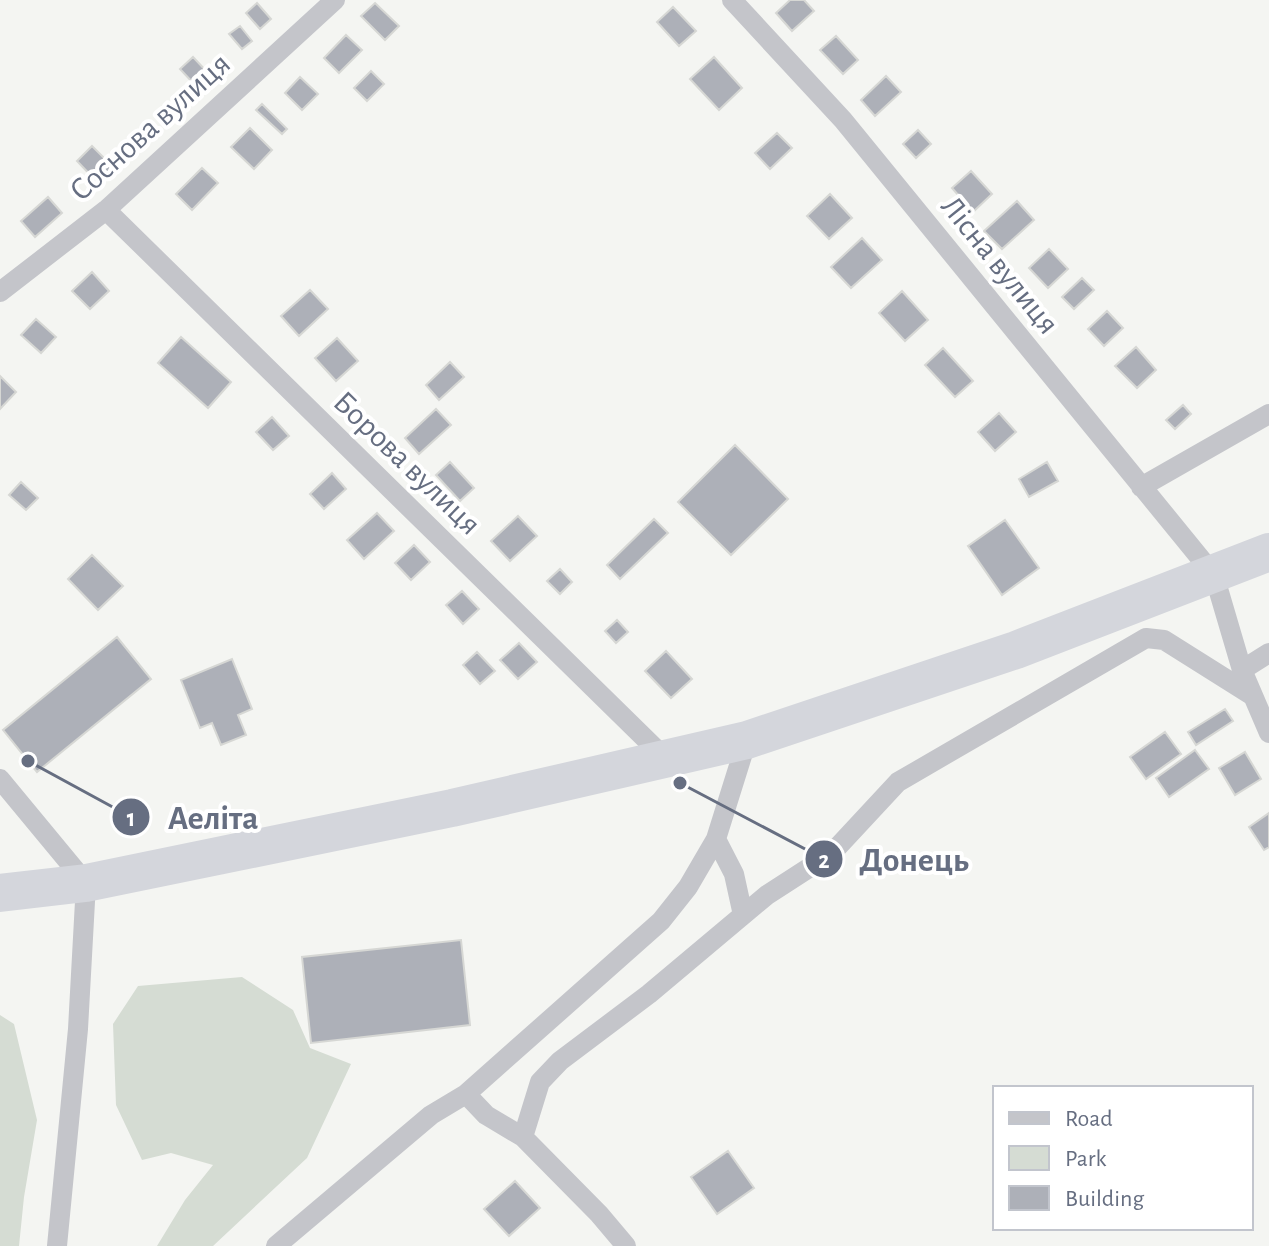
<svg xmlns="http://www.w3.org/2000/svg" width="1269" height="1246" viewBox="0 0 1269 1246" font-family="'Alegreya Sans',sans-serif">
<rect width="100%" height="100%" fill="#f4f5f2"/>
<path fill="#d5dcd3" d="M 242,977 L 293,1010 L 310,1048 L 351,1064 L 307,1158 L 213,1246 L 157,1246 L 185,1200 L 213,1165 L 171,1153 L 142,1160 L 116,1105 L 113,1024 L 138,986 Z
M 0,1015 L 14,1024 L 37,1120 L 24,1197 L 19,1246 L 0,1246 Z"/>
<path fill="#adb0b8" stroke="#d6d7d4" stroke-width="2" d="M 790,0 L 804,0 L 814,11 L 792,31 L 776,13 Z
M 257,3 L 271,19 L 260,29 L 246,13 Z
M 375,3 L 399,26 L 385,40 L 361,16 Z
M 673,7 L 696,31 L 679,46 L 657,22 Z
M 240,26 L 252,41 L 242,49 L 229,34 Z
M 346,35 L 362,50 L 339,73 L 324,58 Z
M 836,36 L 858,60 L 843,74 L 820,50 Z
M 193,57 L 209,74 L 196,86 L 180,69 Z
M 714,57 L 742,88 L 719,110 L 690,79 Z
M 371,71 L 384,84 L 367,101 L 354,88 Z
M 886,76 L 901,92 L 875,116 L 861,100 Z
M 300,77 L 318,94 L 302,110 L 285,93 Z
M 262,104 L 287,129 L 282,134 L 256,110 Z
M 250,128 L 272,150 L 254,169 L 231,147 Z
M 918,130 L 931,144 L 916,158 L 903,144 Z
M 777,133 L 792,148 L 770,169 L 755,153 Z
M 92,146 L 114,168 L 98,183 L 77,161 Z
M 202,168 L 218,183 L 192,210 L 176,194 Z
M 971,171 L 992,194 L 973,212 L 952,188 Z
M 830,194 L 852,218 L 829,239 L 807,216 Z
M 48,197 L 62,213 L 35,237 L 21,221 Z
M 1017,201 L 1034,220 L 1002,249 L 984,231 Z
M 862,238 L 882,260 L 851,288 L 831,267 Z
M 1049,249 L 1068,269 L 1048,288 L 1029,268 Z
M 92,272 L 109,291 L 90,309 L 72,291 Z
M 1082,278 L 1094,290 L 1074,309 L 1062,297 Z
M 310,290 L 328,309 L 299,336 L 281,316 Z
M 902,291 L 928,320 L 905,341 L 879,313 Z
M 1107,311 L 1123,328 L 1104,346 L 1088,329 Z
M 36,319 L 56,337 L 41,353 L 21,335 Z
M 181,337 L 231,382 L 208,408 L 158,363 Z
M 337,338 L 358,361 L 336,381 L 315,358 Z
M 1136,347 L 1156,370 L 1137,388 L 1115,366 Z
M 943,348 L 973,381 L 955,397 L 925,365 Z
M 450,362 L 464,377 L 439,400 L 426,385 Z
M 0,376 L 16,392 L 0,409 Z
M 1183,405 L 1191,414 L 1175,429 L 1166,420 Z
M 436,409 L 451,425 L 419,454 L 405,438 Z
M 999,413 L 1016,432 L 995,451 L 978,432 Z
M 272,417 L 289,436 L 273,450 L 256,432 Z
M 735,445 L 788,499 L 731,555 L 678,502 Z
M 450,462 L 474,488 L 460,501 L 436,475 Z
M 1047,462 L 1058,481 L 1029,497 L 1019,479 Z
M 332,473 L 346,489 L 324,509 L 310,494 Z
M 21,482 L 38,498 L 26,510 L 9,495 Z
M 377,513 L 394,531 L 364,559 L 347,540 Z
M 518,516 L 537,536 L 510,561 L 491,541 Z
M 654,519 L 668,533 L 620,579 L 607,565 Z
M 1005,520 L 1039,568 L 1002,595 L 968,546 Z
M 414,545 L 430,562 L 411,580 L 395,563 Z
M 92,555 L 123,586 L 98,610 L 68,579 Z
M 560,569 L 572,582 L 560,594 L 547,581 Z
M 462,591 L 479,609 L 463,624 L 446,605 Z
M 617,620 L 628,632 L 616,643 L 605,631 Z
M 117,637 L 151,679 L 37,772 L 3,730 Z
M 519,643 L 537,662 L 518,679 L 500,660 Z
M 666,651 L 692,679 L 671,698 L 645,671 Z
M 477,652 L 495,671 L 480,684 L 463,665 Z
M 232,659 L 252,709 L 238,715 L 246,735 L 221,745 L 212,723 L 200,728 L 181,680 Z
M 1225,709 L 1233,721 L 1196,745 L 1188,732 Z
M 1165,732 L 1181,754 L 1146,779 L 1130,757 Z
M 1195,750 L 1209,769 L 1169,797 L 1156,778 Z
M 1245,752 L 1261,779 L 1235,795 L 1219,768 Z
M 1269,813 L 1269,847 L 1264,850 L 1249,827 Z
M 461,940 L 470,1025 L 311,1043 L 302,957 Z
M 728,1151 L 754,1188 L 717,1214 L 691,1177 Z
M 515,1181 L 540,1208 L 509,1236 L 484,1209 Z"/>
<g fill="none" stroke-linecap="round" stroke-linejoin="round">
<path stroke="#c4c5ca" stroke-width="20" d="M 732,0 L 843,120 L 1214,575 L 1242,670 L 1269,733
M 106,210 L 666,759
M 0,292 L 106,210 L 335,0
M 1141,487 L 1269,414
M 1242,670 L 1269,653
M 0,779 L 86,883 L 78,1029 L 57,1246
M 716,839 L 734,874 L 743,915
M 466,1094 L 486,1115 L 523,1137 L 599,1214 L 626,1246
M 523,1137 L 540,1082 L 560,1061 L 649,994 L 767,895 L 832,853 L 898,782 L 1146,638 L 1164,640 L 1253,696
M 276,1246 L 431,1115 L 466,1094 L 661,921 L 688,887 L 716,839 L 747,740"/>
<path stroke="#d4d6dc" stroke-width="38" d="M 0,893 L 86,883 L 452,808 L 747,740 L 1016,650 L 1269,552"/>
</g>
<g text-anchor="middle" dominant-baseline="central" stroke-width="8" stroke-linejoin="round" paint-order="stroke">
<g font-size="32" fill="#666e81" stroke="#fff">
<text transform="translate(150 127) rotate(-42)">Соснова вулиця</text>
<text transform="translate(1000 265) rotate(51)">Лісна вулиця</text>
<text transform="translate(407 463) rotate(44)">Борова вулиця</text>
</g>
</g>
<path fill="none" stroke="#666e81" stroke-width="3" d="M28 761L131 817M680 783L824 859"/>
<g fill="#666e81" stroke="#fff" stroke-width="3">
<circle cx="28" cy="761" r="8"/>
<circle cx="680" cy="783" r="8"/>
<circle cx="131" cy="817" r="20"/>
<circle cx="824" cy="859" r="20"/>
</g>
<g font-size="24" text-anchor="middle" font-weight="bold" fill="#fff">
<text x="131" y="826">1</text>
<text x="824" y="868">2</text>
</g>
<g font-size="34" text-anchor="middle" font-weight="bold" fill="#666e81" stroke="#fff" stroke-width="8" stroke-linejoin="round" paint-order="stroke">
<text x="213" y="829">Аеліта</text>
<text x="914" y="871">Донець</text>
</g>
<rect x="993" y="1086" width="260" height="144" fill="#ffffff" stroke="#c2c5cd" stroke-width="2"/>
<rect x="1009" y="1112" width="40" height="12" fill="#c4c5ca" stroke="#c2c5cd" stroke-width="2"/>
<text x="1065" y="1126" font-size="24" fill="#666e81">Road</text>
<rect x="1009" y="1146" width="40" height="24" fill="#d5dcd3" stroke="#c2c5cd" stroke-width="2"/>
<text x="1065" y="1166" font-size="24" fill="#666e81">Park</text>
<rect x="1009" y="1186" width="40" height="24" fill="#adb0b8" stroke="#c2c5cd" stroke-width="2"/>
<text x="1065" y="1206" font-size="24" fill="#666e81">Building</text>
</svg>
